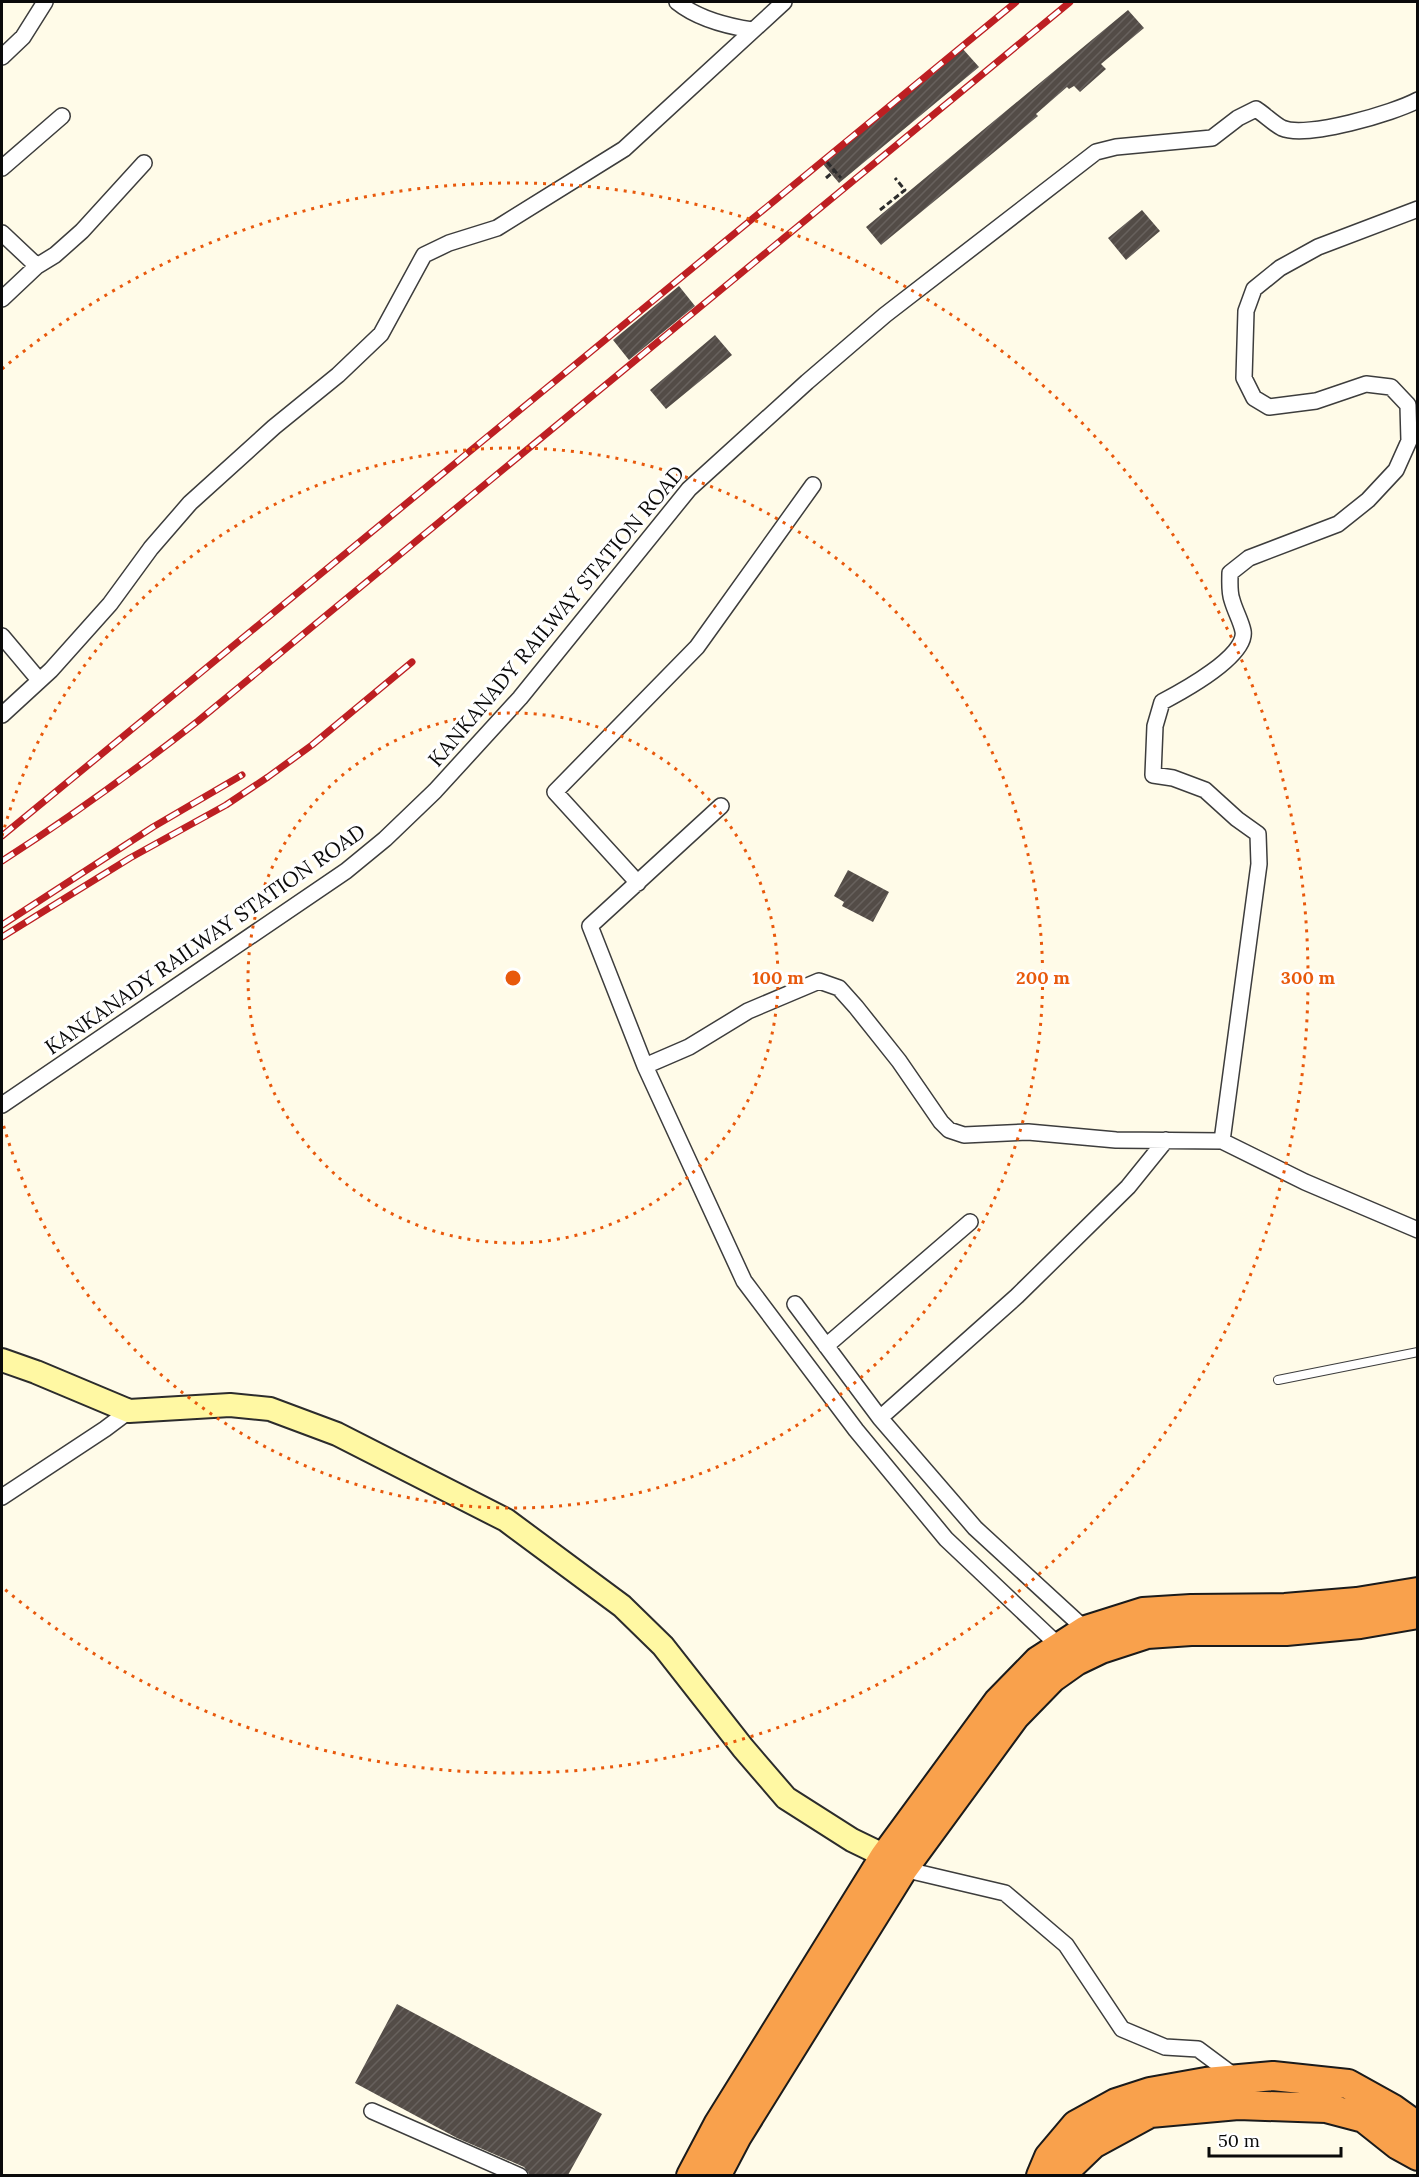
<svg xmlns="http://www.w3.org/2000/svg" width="1419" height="2177" viewBox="0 0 1419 2177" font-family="Lora,serif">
<defs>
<pattern id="building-hatch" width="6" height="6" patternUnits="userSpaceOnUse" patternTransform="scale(1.5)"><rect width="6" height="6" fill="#534c47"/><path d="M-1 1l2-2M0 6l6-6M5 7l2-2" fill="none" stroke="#67615d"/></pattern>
</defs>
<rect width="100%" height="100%" fill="#fffbe8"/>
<path fill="url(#building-hatch)" d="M 1128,10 L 1144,28 L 1101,64 L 1106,69 L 1080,92 L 1074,86 L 1069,89 L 1067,87 L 1036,114 L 1038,116 L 881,245 L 866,227 Z
M 962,48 L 979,67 L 839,183 L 822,163 Z
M 1142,210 L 1160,231 L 1126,260 L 1108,238 Z
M 679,286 L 695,306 L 629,360 L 613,340 Z
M 715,335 L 732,355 L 666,409 L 650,390 Z
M 848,870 L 889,892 L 873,922 L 842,906 L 844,902 L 834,896 Z
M 397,2004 L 602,2114 L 568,2175 L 530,2175 L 524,2167 L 457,2138 L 355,2083 Z"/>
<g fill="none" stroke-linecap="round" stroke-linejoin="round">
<defs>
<path id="lane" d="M 1278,1380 L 1418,1352"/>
<path id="street" d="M 677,2 C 698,19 726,26 752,30
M 2,57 L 23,37 L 45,2
M 2,168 L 62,116
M 2,233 L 37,266
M 2,299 L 37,266 L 55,255 L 82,231 L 144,163
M 2,636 L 39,680
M 2,715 L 51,670 L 110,604 L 151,548 L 190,503 L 274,427 L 338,375 L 381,334 L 424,255 L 449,243 L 497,228 L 624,149 L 784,2
M 721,806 L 590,926 L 645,1066 L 744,1281 L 856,1430 L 946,1539 L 1059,1646
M 638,883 L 555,792 L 697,647 L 813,485
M 645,1066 L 689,1047 L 748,1011 L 819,981 L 839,988 L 856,1007 L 899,1061 L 941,1122 L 949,1130 L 964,1135 L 1028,1132 L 1116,1140 L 1222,1141 L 1305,1182 L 1418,1230
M 2,1105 L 346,871 L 385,839 L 435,791 L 520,698 L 689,489 L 807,382 L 885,315 L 1096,152 L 1116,147 L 1212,138 L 1238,118 L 1256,109 C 1264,114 1274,124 1282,128 C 1306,139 1394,113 1418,100
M 1222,1141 L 1259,864 L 1258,834 L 1237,819 L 1205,790 L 1173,778 L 1153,775 L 1155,726 L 1162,702 C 1181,692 1248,656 1243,631 C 1241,621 1235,611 1232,600 C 1229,592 1230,582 1230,573 L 1249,558 L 1338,524 L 1368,500 L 1396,470 L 1409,441 L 1408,405 L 1391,387 L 1366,384 L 1316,401 L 1269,407 L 1254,398 L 1244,378 L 1246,311 L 1254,289 L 1280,268 L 1318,247 L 1418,209
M 795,1304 L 880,1418
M 826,1346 L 970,1222
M 2,1497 L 105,1429 L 129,1411
M 1086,1630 L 975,1528 L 880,1418 L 1017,1296 L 1128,1187 L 1166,1140
M 903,1869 L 1005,1893 L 1066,1945 L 1122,2029 L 1165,2047 L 1198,2049 L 1237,2078
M 372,2111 L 520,2176"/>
<path id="secondary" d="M 2,1360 L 36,1372 L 129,1411 L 230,1405 L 270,1409 L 337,1434 L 506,1520 L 622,1606 L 663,1646 L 743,1748 L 786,1798 L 852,1840 L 885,1856 L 899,1866"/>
<path id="highway" d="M 691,2176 L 718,2125 L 885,1856 L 998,1702 L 1038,1661 L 1086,1630 L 1143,1612 L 1191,1609 L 1285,1608 L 1357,1602 L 1418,1592
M 716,2176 L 737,2136 L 903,1869 L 1015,1716 L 1052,1678 L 1076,1661 L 1101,1649 L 1147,1634 L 1191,1631 L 1286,1631 L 1360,1624 L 1418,1614
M 1041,2176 L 1049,2157 L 1076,2125 L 1116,2103 L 1150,2092 L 1206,2082 L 1273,2076 L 1348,2084 L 1393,2109 L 1418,2127
M 1066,2176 L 1069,2167 L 1093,2144 L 1150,2113 L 1238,2105 L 1326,2108 L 1364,2118 L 1398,2145 L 1418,2156"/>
</defs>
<use href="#lane" stroke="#3d3d3d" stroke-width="10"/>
<use href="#street" stroke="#3d3d3d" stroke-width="18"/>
<use href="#secondary" stroke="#2c2c2c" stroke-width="26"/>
<use href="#highway" stroke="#1b1b1b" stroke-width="32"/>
<path stroke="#2c2c2c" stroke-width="3" stroke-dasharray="6 3" stroke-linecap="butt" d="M 827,162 L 841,178
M 826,178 L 834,171
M 880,210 L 905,190 L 895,178"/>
<use href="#lane" stroke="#fff" stroke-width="8"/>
<use href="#street" stroke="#fff" stroke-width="15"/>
<use href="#secondary" stroke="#fff8a3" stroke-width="22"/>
<use href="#highway" stroke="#f9a14c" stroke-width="28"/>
<defs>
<path id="rail" d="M 2,836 L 1016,2
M 2,861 C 69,818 134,771 198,721 L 1070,2
M 2,925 L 153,827 L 242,775
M 2,937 L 130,858 L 226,805 L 268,777 L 312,745 L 412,662"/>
</defs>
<use href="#rail" stroke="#bd1f22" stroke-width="7"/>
<use href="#rail" stroke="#fff" stroke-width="4.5" stroke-dasharray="14" stroke-linecap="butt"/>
</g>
<g fill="none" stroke="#e8590c" stroke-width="3" stroke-dasharray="3 6">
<circle cx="513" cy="978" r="265"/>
<path d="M2 836A530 530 0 1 1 2 1120"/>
<path d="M2 369A795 795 0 1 1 2 1587"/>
</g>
<g text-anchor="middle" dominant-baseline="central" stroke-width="6" stroke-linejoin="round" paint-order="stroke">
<g font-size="21" fill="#0a0a0a" stroke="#fff">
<text transform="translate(556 616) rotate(-50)">KANKANADY RAILWAY STATION ROAD</text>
<text transform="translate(205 939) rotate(-35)">KANKANADY RAILWAY STATION ROAD</text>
</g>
</g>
<circle cx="513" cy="978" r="9" fill="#e8590c" stroke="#fff" stroke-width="3"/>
<g font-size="18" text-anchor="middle" font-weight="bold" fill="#e8590c" stroke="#fff" stroke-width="6" stroke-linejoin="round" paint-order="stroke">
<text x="778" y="984">100 m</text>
<text x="1043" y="984">200 m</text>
<text x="1308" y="984">300 m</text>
</g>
<rect width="1419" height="2177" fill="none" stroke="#0a0a0a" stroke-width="6"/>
<path d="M1209 2147v9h132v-9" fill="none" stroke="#0a0a0a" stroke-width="3"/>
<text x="1218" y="2147" font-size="18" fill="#0a0a0a" stroke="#ffffff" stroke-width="4.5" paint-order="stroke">50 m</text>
</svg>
